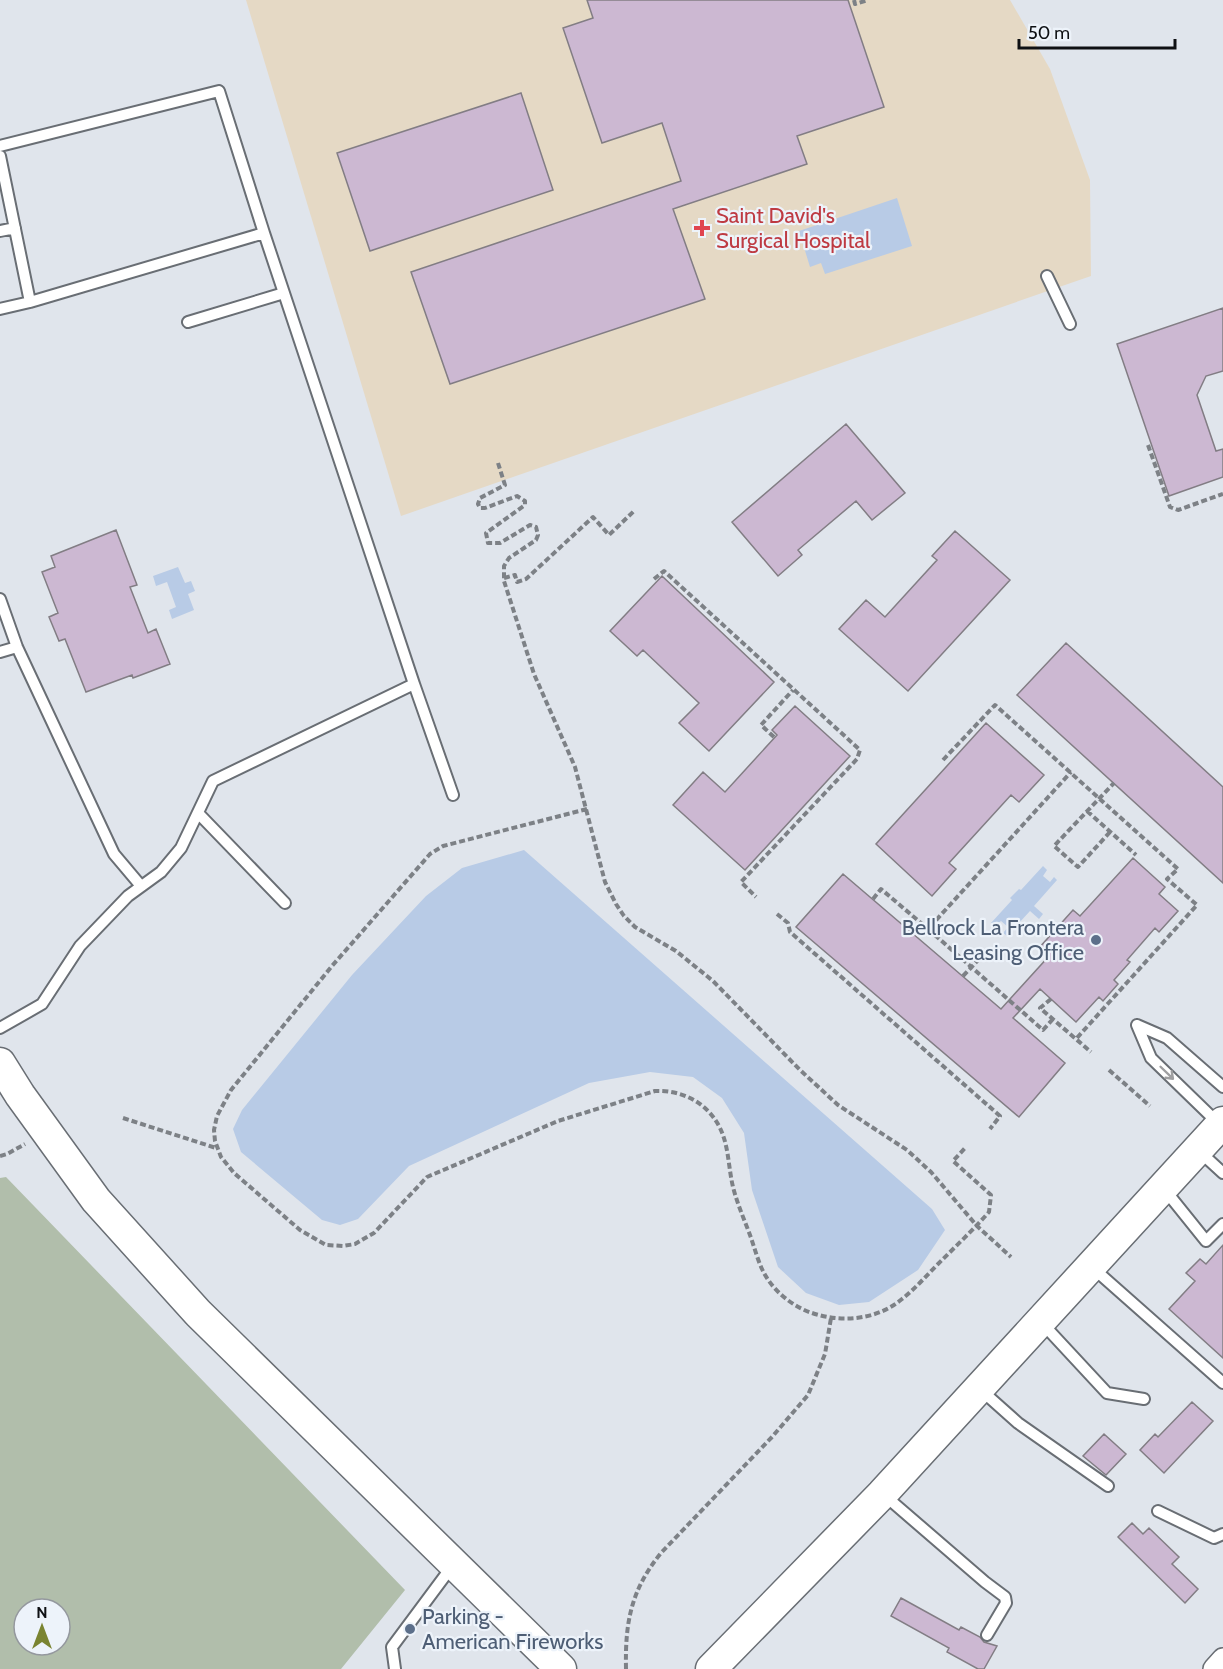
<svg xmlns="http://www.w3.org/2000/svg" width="1223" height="1669" viewBox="0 0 1223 1669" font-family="Cabin,sans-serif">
<rect width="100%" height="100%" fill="#e0e5ec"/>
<path fill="#e5d9c5" d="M 246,0 L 1010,0 L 1050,69 L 1090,180 L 1091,276 L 401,516 Z"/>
<path fill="#b1beab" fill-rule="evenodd" d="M 6,1177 L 405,1590 L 341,1669 L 0,1669 L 0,1178 ZM 24,1609 L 60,1609 L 60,1645 L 24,1645 Z"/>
<path fill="#b8cbe6" d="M 897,198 L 912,246 L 825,274 L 821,263 L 810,267 L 799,231 Z
M 178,567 L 185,583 L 191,581 L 195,591 L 188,594 L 194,610 L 172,619 L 169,610 L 176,607 L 167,582 L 156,586 L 153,576 Z
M 524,850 L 932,1209 L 945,1230 L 918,1270 L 869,1302 L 839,1305 L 806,1293 L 778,1267 L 752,1190 L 744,1133 L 722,1098 L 693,1077 L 650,1072 L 589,1083 L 409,1166 L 358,1219 L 340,1225 L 322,1220 L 241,1152 L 233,1129 L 242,1110 L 352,975 L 426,896 L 462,868 Z
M 1043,866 L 1047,870 L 1043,876 L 1050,882 L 1054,877 L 1057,880 L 1034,906 L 1043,914 L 1039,919 L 1030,911 L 1007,936 L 1003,933 L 1008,927 L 1001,921 L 995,926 L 991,923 L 1012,900 L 1010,898 L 1019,889 L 1021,890 Z"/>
<path fill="#ccb8d2" stroke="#827d84" stroke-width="1.5" d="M 587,0 L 848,0 L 884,107 L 797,136 L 807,164 L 673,209 L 705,299 L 450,384 L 411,272 L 681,181 L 662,123 L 602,143 L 563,28 L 593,18 Z
M 521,93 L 553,190 L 370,251 L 337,153 Z
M 1223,308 L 1223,371 L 1206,376 L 1197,395 L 1216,451 L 1223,449 L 1223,477 L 1169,496 L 1117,344 Z
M 846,424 L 905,493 L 872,520 L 856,501 L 798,550 L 802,555 L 778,576 L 732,522 Z
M 116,530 L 137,585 L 130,587 L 148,633 L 156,629 L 170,664 L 133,678 L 132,675 L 86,692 L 65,639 L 59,641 L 49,617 L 58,613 L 42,572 L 55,567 L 51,556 Z
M 955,531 L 1010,580 L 908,691 L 839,629 L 866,600 L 885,617 L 937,560 L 932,556 Z
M 662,576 L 774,682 L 709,751 L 679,723 L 699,703 L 643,650 L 637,656 L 610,631 Z
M 1066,643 L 1223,787 L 1223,883 L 1017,695 Z
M 795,706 L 850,756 L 745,870 L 673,805 L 703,772 L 725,792 L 777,735 L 772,730 Z
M 986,723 L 1044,775 L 1019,802 L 1011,795 L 949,863 L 956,869 L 932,896 L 876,844 Z
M 1133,858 L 1165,887 L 1159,894 L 1178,911 L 1159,932 L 1155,928 L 1127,960 L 1130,962 L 1114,980 L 1118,984 L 1103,1001 L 1099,997 L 1076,1022 L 1040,989 L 1013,1018 L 1065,1063 L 1019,1117 L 796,927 L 843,874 L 1001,1009 L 1049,956 L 1039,948 L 1073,910 L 1080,916 Z
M 1223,1245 L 1223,1358 L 1169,1309 L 1195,1281 L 1186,1273 L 1200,1259 L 1206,1264 Z
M 1192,1402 L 1213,1421 L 1164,1473 L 1140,1450 L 1155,1434 L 1158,1437 Z
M 1104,1434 L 1126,1454 L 1106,1475 L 1083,1456 Z
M 1132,1523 L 1143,1534 L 1149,1528 L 1179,1557 L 1172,1564 L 1198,1589 L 1185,1603 L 1118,1537 Z
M 901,1598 L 959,1630 L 961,1627 L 980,1637 L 984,1642 L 997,1646 L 984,1669 L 978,1669 L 947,1652 L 949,1648 L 891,1616 Z"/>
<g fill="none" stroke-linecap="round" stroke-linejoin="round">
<defs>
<path id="lane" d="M 0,146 L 219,91 L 264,233
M 0,156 L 30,302 L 264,233 L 414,684 L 213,781 L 181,848 L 161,872 L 128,896 L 80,946 L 42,1004 L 0,1028
M 0,231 L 15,228
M 1047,276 L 1070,324
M 0,309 L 30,302
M 188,322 L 284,293
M 0,599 L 17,647 L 114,854 L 141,886
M 0,652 L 17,647
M 414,684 L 453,795
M 198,813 L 285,903
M 1137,1025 L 1151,1058 L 1219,1124
M 1137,1025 L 1167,1038 L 1223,1087
M 1199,1151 L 1223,1173
M 1165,1190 L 1206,1241 L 1223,1224
M 1093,1268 L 1223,1383
M 1042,1323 L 1107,1393 L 1144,1399
M 981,1390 L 1018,1423 L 1108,1486
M 883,1494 L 985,1582 L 1005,1597 L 1006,1603 L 987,1635
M 1158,1511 L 1214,1538 L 1223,1534
M 395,1669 L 392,1647 L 453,1565"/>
<path id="street" d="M 1214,1669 L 1223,1659"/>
<path id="secondary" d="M 0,1063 L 20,1095 L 96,1200 L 198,1313 L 561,1669
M 711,1669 L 882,1494 L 1223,1122"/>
</defs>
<use href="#lane" stroke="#696e74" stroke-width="14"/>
<use href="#street" stroke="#696e74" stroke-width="24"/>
<use href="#secondary" stroke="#696e74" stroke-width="33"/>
<path stroke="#7d8186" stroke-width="4" stroke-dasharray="6 3" stroke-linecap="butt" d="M 854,0 L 855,4 L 868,0
M 1148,445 L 1170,507 L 1178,510 L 1223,494
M 498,463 L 505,485 L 480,498 L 478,504 L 480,508 L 485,508 L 517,496 L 525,501 L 525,505 L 486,533 L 488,543 L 500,543 L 530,525 L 536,527 L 538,535 L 536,540 L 509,558 L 504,566 L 504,581 L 534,674 L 575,767 L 605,882 L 616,904 L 624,916 L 635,927 L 676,951 L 713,981 L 800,1070 L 838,1105 L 907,1150 L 931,1172 L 977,1226 L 1011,1257
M 504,578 L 515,575 L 517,582 L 526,579 L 593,517 L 609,535 L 634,511
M 654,579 L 664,571 L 860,750 L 857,759 L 741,882 L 756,897
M 774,737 L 761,725 L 793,690
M 943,760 L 995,705 L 1178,869 L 1167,879 L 1197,905 L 1076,1039
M 587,809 L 443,846 L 430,854 L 332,966 L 231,1090 L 217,1116 L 214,1130 L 215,1141 L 221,1157 L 234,1173 L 300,1230 L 326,1245 L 343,1246 L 355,1244 L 374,1233 L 427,1177 L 558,1121 L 655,1091 C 682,1090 706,1102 719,1126 C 729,1145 728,1166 733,1187 C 737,1203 744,1219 750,1235 C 754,1246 757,1258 762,1269 C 771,1289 791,1306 812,1313 C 842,1323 877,1320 902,1299 C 915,1289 926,1276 938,1264 C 955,1247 973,1230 989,1212 L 991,1195 L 953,1161 L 966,1147
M 1087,811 L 1136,855
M 1110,832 L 1078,867 L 1054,846 L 1114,783
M 873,899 L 881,889 L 928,929
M 777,914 L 788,923 L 790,932 L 1000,1116 L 990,1129
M 963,976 L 985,953
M 1051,999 L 1040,1008 L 1091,1052
M 1053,1019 L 1043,1030 L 928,929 L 1071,772
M 1109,1070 L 1150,1106
M 123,1118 L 216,1148
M 0,1156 L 7,1154 L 25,1144
M 626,1669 C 625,1622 631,1590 661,1553 L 772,1437 L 808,1395 L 825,1354 L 831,1318"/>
<use href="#lane" stroke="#fff" stroke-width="10"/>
<use href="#street" stroke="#fff" stroke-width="21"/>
<use href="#secondary" stroke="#fff" stroke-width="30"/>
</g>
<defs><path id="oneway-shaft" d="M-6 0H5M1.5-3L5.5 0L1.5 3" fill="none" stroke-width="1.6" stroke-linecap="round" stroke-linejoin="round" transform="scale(1.5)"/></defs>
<use stroke="#9f9fa1" href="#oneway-shaft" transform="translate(1167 1073) rotate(44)"/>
<path fill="#e0444e" stroke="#edf3fa" stroke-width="2" d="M699 219h6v6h6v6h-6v6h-6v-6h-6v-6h6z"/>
<g fill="#5c6f8a" stroke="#edf3fa" stroke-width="2">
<circle cx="1096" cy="940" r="6"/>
<circle cx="410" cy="1629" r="6"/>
</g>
<g text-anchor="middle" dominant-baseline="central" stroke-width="4.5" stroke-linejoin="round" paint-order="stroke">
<g font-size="22" fill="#be3a42" stroke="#edf3fa" text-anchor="start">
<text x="716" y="215">Saint David's<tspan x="716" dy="25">Surgical Hospital</tspan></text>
</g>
<g font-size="22" fill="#4e5e75" stroke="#edf3fa" text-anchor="end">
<text x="1084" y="927">Bellrock La Frontera<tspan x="1084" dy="25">Leasing Office</tspan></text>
<text x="422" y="1616" text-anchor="start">Parking -<tspan x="422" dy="25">American Fireworks</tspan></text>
</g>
</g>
<g transform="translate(42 1627)"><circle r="28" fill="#edf3fa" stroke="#94989e" stroke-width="1.5"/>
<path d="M0-4.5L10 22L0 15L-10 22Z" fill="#7a8431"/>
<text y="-9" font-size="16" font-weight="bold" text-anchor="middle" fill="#0e1013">N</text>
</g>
<path d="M1019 39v9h156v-9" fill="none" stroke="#0e1013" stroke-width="3"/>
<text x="1028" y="39" font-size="18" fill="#0e1013" stroke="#edf3fa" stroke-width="4.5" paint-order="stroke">50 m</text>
</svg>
